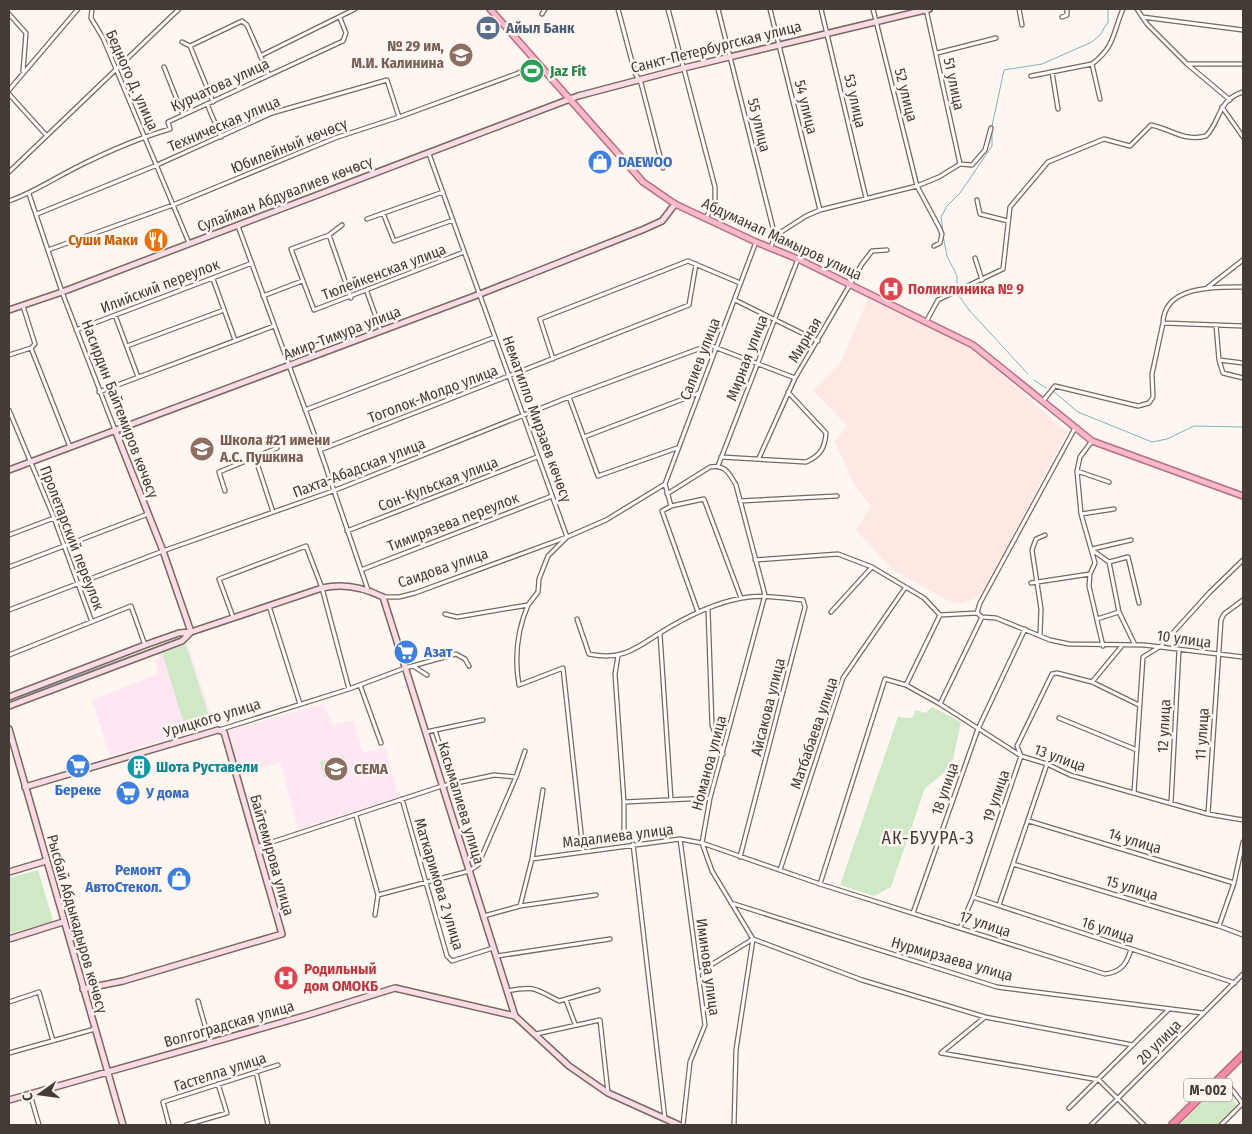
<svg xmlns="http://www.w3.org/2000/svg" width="1252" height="1134" viewBox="0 0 1252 1134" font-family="'Fira Sans Condensed',sans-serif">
<rect width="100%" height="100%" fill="#fef6f1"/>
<path fill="#fde8e4" d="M 868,299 L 968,345 L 1067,432 L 984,590 L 974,599 L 961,603 L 949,601 L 893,570 L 856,530 L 871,506 L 853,482 L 835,442 L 847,426 L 813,390 L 840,364 Z"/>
<path fill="#fee6f2" d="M 187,642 L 214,725 L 110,756 L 92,700 L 158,674 L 155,661 L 159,658 L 157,651 Z
M 323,704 L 333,725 L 353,720 L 363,753 L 385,747 L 399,798 L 298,829 L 280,762 L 236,776 L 224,732 Z"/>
<path fill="#cfe8c6" d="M 186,645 L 211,723 L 186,731 L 162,652 Z
M 932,707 L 961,722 L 953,759 L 943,774 L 925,788 L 891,887 L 874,896 L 840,885 L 898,717 L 912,718 L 916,710 L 926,713 Z
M 344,756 L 348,770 L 324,777 L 320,762 Z
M 38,870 L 53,921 L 9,934 L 9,878 Z
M 1222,1083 L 1237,1105 L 1217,1125 L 1179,1125 Z"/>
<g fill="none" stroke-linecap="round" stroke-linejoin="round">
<path stroke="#7cb6b8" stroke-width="1" d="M 943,231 L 941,217 L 947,206 L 960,193 L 992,146 L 992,126 L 1004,70 L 1042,64 L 1092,42 L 1100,35 L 1108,22 L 1108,9
M 943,235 L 947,256 L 957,276 L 957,289
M 957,293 L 969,310 L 1028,374
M 1034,380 L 1046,388
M 1053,391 L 1078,412 L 1152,442 L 1167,439 L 1194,426 L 1243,427
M 9,701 L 180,638"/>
<defs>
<path id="street" d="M 92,9 L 91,18 L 103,38 L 189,243
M 618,9 L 635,73 L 641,83 L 663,168
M 668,9 L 715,187 L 715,200 L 706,218
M 718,9 L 775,236 L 771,247
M 770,9 L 820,210
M 821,9 L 866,198
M 873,9 L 917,186 L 939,227 L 942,234 L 940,243 L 934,246
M 926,9 L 960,164
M 1019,9 L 1022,25
M 1137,9 L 1147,24 L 1187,64 L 1230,100
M 9,14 L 26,33 L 23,71
M 542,14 L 545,9
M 1062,17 L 1067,15 L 1067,9
M 1142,17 L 1243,30
M 182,42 L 190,46 L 242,21 L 247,25 L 269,75
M 190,46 L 213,102
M 937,53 L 996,38
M 260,56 L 355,9
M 1092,64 L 1100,99
M 1188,64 L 1243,64
M 164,67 L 183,115
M 1052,72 L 1058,109
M 1031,76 L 1092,64 C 1115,47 1113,32 1123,9
M 9,90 L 78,9
M 9,94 L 46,135
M 207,104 L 221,137
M 1222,107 L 1243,137
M 429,154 L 567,537 L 548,556 L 539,579 L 538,592 L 528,605 L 457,617 L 445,614
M 9,172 L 179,9
M 29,194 L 62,292 L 115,430
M 977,200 L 980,214 L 1008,221
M 9,201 C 35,192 56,177 81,165 C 109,151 139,138 170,129 L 168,122 L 343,41 L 346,33 L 340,18
M 383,213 L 394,241 L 453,220
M 37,214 L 157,165 L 272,113 L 387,80 L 399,117
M 367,219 L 443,192
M 342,225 L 329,235 L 291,249 L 314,310 L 464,252
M 238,226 L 320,450 L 368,590
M 329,235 L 351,298
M 775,236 L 806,216 L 820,210 L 917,186 L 939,177 L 960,164 L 972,165 L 985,150 L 991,128
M 48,250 L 173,205 L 335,138 L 399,117 L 516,74 L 538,63
M 975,258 L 982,280
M 213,279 L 235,340
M 1208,287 L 1243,260
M 367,292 L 381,331
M 263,296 L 302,281
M 735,300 L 818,341
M 115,315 L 138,377
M 926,322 L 938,300 L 1003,269 L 1010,207 L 1048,162 L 1104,139 L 1130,146 L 1151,125 C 1171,129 1184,142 1206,136 C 1221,121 1217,100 1243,92
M 1163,323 C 1164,285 1216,287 1243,287
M 1216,325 L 1219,360 L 1223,373 L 1243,378
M 76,330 L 252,263
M 127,346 L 224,310
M 31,348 L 70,447
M 9,355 L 31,348 L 35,344 L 23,306
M 553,359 L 540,319 L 688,261 L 740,283
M 1219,360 L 1243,363
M 99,392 L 274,326
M 569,397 L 598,476 L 677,448
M 1043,401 L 1055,386 L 1138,406 L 1149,403 L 1153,397 L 1152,374 L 1163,323 L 1243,326
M 9,410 L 54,518 L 92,622
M 305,410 L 495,337
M 584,437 L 699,393
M 320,450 L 689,305 L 696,264
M 255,457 L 273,512
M 721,457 L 806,462 C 820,456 825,448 826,433 L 788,392
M 759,458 L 795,378 L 862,264 L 872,251 L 887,250
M 718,466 L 798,259
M 1077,471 L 1109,482
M 225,491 L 219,472 L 277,448
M 667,494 L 710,467 C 725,464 729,473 736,485 L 765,595 L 710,798 L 702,843 L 712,871 L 753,939 L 736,1050 L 734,1125
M 740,501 L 837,496
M 671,506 L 704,499 L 741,598
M 1081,514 L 1114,509
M 347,531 L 537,457
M 9,535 L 54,518
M 1092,549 L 1131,540
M 1092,550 L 1109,562 L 1119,612 L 1135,645
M 755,560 L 838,554 L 872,567 L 924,598 L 940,615 L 977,613 L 982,617 L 996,618 L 1050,640 L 1069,644 L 1144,645 L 1243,657
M 1109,562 L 1128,557 L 1139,603
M 9,567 L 148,514
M 361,570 L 552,496
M 1090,574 L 1089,586 L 1103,646
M 1031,583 L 1090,574 L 1095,563 L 1081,514 L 1077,471 L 1080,457 L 1092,441
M 383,597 L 399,597 L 415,593 L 567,537 L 606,520 L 665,484
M 528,605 C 517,631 514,656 519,685 L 563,668 L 583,851
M 269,606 L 300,704
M 708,609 L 712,725 L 723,754
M 9,610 L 163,551 L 333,491 L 569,397 L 709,345 L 795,378
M 698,612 L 662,511 L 671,506 L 665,484 L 756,242
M 831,612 L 872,567
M 977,613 L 980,603 L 1075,428
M 233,617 L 219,579 L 306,546 L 322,588 L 349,689
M 577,619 L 589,654 C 621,661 635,649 660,633 C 684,618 714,603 742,598 C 763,594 782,598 803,600 L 805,607 L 740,857
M 1097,619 L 1119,612
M 660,634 L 671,800
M 1040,635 L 1041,609 L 1032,550 L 1036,539 L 1045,535
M 9,655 L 131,606 L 145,645
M 618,656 L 615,674 L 624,802 L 624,831
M 413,666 L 427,675
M 1092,682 L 1139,705
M 360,685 L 381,743
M 906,685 L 940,615
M 940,704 L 982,617
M 1059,718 L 1137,750
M 219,730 L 349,689 L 405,668 L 456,654 L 465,659 L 469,666
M 435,730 L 452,784
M 426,732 L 483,720
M 516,777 L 525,751
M 1134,793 L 1143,657 L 1161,646 L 1210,592 L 1243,560
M 402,799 L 447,956 L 452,961 L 493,948
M 624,802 L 710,798
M 1171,803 L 1179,650
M 1208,814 L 1221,620 L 1224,614 L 1243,600
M 356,816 L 378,895 L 375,915
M 1029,821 L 1234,883
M 680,839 L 705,1025 L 690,1062 L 683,1125
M 633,844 L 665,1119
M 257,847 L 442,786 L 494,775 L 516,777 L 478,865 L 469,871 L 378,895
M 532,859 L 680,839 L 702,843 L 820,884 L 1105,974 C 1121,972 1127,964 1131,949
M 1013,864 L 1219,926 L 1243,935
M 780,870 L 843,678 L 905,588
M 820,884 L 885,679 L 906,685 L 940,704 L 1021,756 L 1047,764 L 1070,775 L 1208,814 L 1243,820
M 973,897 L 1235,983
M 731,903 L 997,987 L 1203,1013
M 999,905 L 1047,764
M 520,906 L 532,859 L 543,790
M 913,913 L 978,729 L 1025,629
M 484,916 L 520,906 L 596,895
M 1219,926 L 1234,883 L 1243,842
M 960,928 L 973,897 L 1021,756 L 1017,746 L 1052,674 L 1057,673 L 1092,682 L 1121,647
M 753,939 L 862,980 L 985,1017 L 1133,1045
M 497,956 L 610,939
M 698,973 L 753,939
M 507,991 C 535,986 534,988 559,1001 L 598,990
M 566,1000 L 575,1024
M 198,1001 L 210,1043
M 9,1002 L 39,992 L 53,1041
M 985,1017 L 941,1053 L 1099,1080 L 1144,1125
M 536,1034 L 600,1020 L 608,1093
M 9,1053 L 95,1029
M 256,1072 L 268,1125
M 1222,1077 L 1243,1104
M 30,1094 L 39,1125
M 1069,1108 L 1168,1010
M 169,1125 L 163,1102 L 278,1065
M 186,1125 L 227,1113 L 218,1084
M 1091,1125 L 1243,974
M 1221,1125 L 1243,1103"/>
<path id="secondary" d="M 9,310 L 62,292 L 578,96 L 684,68 L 929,9
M 115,430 L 163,551 L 191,632
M 9,470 L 480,294 L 642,230 L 662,221 L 675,204
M 9,697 L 145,645 L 179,633 L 191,632 L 322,588 C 343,583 363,587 383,597 L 515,1016 L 569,1066 L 608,1093 L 679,1125
M 9,706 L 182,641 L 190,633
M 9,729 L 123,1125
M 25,787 L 218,730 L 224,732 L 282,934 L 123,981 L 83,989
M 9,872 L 46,861
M 9,939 L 63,922
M 9,1100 L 308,1015 L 395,988 L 515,1016"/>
<path id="primary" d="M 490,9 L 643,182 L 675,204 L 756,242 L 798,259 L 973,345 L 1092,441 L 1243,496"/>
<path id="highway" d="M 1172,1125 L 1243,1055"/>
</defs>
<use href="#street" stroke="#79685d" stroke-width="5.5"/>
<use href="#secondary" stroke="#79685d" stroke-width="8"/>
<use href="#primary" stroke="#b56f7f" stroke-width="8"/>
<use href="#highway" stroke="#b56f7f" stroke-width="9"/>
<use href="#street" stroke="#fff" stroke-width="3"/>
<use href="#secondary" stroke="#fbdce5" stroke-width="5"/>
<use href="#primary" stroke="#f8b9ca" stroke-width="5"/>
<use href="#highway" stroke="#f38ba7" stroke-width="6"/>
</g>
<defs>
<symbol id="bank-disc" viewBox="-11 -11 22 22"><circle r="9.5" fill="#5c6f8a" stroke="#fef6f1"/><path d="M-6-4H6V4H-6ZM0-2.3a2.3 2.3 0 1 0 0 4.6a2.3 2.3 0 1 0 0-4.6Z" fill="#fff"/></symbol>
<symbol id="school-disc" viewBox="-11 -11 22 22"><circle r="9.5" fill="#8d6e63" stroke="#fef6f1"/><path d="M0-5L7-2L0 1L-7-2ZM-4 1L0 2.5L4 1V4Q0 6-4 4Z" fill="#fff"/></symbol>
<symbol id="stadium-disc" viewBox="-11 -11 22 22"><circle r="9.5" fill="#2e9e5b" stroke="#fef6f1"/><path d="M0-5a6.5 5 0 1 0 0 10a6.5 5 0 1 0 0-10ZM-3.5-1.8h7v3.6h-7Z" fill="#fff"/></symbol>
<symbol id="shop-disc" viewBox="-11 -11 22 22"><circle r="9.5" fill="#3f7fe0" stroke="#fef6f1"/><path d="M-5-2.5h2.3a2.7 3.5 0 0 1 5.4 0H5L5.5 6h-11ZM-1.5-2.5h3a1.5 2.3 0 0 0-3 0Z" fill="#fff"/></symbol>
<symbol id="restaurant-disc" viewBox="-11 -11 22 22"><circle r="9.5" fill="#e8710a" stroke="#fef6f1"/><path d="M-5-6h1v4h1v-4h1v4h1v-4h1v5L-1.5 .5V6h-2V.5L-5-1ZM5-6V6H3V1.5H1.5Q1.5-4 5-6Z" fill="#fff"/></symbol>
<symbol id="hospital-disc" viewBox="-11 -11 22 22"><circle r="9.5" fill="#e0444e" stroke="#fef6f1"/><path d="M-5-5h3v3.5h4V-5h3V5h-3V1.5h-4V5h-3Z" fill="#fff"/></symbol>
<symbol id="supermarket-disc" viewBox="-11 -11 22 22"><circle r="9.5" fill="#3f7fe0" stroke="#fef6f1"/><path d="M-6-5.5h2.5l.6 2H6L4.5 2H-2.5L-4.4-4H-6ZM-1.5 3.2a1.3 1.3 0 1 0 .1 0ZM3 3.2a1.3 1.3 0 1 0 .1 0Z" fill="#fff"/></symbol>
<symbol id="building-disc" viewBox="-11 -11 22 22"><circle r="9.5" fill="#0f9aa8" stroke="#fef6f1"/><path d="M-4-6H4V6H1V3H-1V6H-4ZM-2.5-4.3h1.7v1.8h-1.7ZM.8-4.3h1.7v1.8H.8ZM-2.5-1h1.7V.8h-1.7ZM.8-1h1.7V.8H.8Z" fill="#fff"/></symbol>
</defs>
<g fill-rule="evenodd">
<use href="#bank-disc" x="474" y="14" width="28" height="28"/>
<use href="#school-disc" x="447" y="41" width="28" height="28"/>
<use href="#stadium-disc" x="518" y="57" width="28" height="28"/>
<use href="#shop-disc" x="586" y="148" width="28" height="28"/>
<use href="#restaurant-disc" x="142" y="226" width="28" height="28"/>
<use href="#hospital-disc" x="877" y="275" width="28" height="28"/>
<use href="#school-disc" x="188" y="435" width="28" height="28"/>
<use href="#supermarket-disc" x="392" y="638" width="28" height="28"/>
<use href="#supermarket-disc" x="64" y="752" width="28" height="28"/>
<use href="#building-disc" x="125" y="753" width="28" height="28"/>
<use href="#school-disc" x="322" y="755" width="28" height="28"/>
<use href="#supermarket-disc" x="114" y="779" width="28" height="28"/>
<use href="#shop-disc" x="165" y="865" width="28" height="28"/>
<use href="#hospital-disc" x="272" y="964" width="28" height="28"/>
</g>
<g text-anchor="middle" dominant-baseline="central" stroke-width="5" stroke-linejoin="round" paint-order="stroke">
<rect fill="#fef6f1" stroke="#7b736e" stroke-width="1" x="1184" y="1078.5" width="48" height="23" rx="4"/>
<g font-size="14" font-weight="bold" fill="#433b36">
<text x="1208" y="1090">M-002</text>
</g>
<g font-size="15" font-weight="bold" fill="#4e5e75" stroke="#fef6f1" text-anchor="start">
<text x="506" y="28">Айыл Банк</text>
</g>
<g font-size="15" font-weight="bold" fill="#785e54" stroke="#fef6f1" text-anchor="start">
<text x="444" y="46" text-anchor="end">№ 29 им,<tspan x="444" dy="17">М.И. Калинина</tspan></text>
<text x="220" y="440">Школа #21 имени<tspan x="220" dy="17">А.С. Пушкина</tspan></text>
<text x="354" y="769">СЕМА</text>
</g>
<g font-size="15" fill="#433b36" stroke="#fef6f1">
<text transform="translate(716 47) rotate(-14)">Санкт-Петербургская улица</text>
<text transform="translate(132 80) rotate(66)">Бедного Д. улица</text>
<text transform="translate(954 84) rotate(78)">51 улица</text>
<text transform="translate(220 85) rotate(-25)">Курчатова улица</text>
<text transform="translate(906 95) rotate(76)">52 улица</text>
<text transform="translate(855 101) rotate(77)">53 улица</text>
<text transform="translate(806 107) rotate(76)">54 улица</text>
<text transform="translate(224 124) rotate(-23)">Техническая улица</text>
<text transform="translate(759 125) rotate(76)">55 улица</text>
<text transform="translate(289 146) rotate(-22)">Юбилейный көчөсү</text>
<text transform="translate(285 194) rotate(-21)">Сулайман Абдувалиев көчөсү</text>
<text transform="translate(782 239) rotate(25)">Абдуманап Мамыров улица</text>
<text transform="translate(384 272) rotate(-21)">Тюлейкенская улица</text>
<text transform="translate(160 286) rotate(-21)">Илийский переулок</text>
<text transform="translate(342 333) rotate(-21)">Амир-Тимура улица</text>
<text transform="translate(805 340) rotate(-59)">Мирная</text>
<text transform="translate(747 358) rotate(-69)">Мирная улица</text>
<text transform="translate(700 359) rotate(-69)">Салиев улица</text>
<text transform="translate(433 394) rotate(-21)">Тоголок-Молдо улица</text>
<text transform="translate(120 409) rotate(69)">Насирдин Байтемиров көчөсү</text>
<text transform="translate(537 419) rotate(70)">Нематилло Мирзаев көчөсү</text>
<text transform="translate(359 468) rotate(-21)">Пахта-Абадская улица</text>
<text transform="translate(438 484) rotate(-21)">Сон-Кульская улица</text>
<text transform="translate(453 522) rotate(-21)">Тимирязева переулок</text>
<text transform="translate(72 538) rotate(69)">Пролетарский переулок</text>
<text transform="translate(443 568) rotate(-19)">Саидова улица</text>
<text transform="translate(1184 639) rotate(8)">10 улица</text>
<text transform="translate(768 707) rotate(-76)">Айсакова улица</text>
<text transform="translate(212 718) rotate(-17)">Урицкого улица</text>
<text transform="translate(1164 726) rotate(-87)">12 улица</text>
<text transform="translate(814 733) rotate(-71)">Матбабаева улица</text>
<text transform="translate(1202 734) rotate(-86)">11 улица</text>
<text transform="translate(1060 758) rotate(20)">13 улица</text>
<text transform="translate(709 763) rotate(-75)">Номаноа улица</text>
<text transform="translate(945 789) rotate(-71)">18 улица</text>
<text transform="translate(996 796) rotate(-71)">19 улица</text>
<text transform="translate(461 803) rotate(73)">Касымалиева улица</text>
<text transform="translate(618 836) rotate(-7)">Мадалиева улица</text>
<text transform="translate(1135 841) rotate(17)">14 улица</text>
<text transform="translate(272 855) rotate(74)">Байтемирова улица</text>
<text transform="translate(439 884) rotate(73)">Маткаримова 2 улица</text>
<text transform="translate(1132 888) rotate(17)">15 улица</text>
<text transform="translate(77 924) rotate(74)">Рысбай Абдыкадыров көчөсү</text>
<text transform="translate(985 924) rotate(18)">17 улица</text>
<text transform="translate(1108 930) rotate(18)">16 улица</text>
<text transform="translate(952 959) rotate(16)">Нурмирзаева улица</text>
<text transform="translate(708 967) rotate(82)">Иминова улица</text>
<text transform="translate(229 1024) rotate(-16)">Волгоградская улица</text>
<text transform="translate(1159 1042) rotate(-45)">20 улица</text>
<text transform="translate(220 1072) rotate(-18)">Гастелла улица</text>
</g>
<g font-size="15" font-weight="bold" fill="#27864d" stroke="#fef6f1" text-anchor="start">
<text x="550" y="71">Jaz Fit</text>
</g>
<g font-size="15" font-weight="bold" fill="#366cbe" stroke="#fef6f1" text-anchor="start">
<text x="618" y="162">DAEWOO</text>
<text x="424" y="652">Азат</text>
<text x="78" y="790" text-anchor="middle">Береке</text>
<text x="146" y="793">У дома</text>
<text x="162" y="870" text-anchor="end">Ремонт<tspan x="162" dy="17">АвтоСтекол.</tspan></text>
</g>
<g font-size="15" font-weight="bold" fill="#c56008" stroke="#fef6f1" text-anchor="end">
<text x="138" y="240">Суши Маки</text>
</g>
<g font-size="15" font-weight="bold" fill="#be3a42" stroke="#fef6f1" text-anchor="start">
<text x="908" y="289">Поликлиника № 9</text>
<text x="304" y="969">Родильный<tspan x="304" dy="17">дом ОМОКБ</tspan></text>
</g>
<g font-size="15" font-weight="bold" fill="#0d838f" stroke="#fef6f1" text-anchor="start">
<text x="156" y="767">Шота Руставели</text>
</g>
<g font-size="18" letter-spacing="1" fill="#433b36" stroke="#fef6f1">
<text x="928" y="838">АК-БУУРА-3</text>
</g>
</g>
<rect width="1252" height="1134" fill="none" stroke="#433b36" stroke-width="20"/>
<g transform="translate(40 1094) rotate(256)" stroke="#fef6f1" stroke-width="4" paint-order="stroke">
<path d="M0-4L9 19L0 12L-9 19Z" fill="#433b36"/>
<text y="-8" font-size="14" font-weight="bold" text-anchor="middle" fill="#433b36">С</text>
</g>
</svg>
